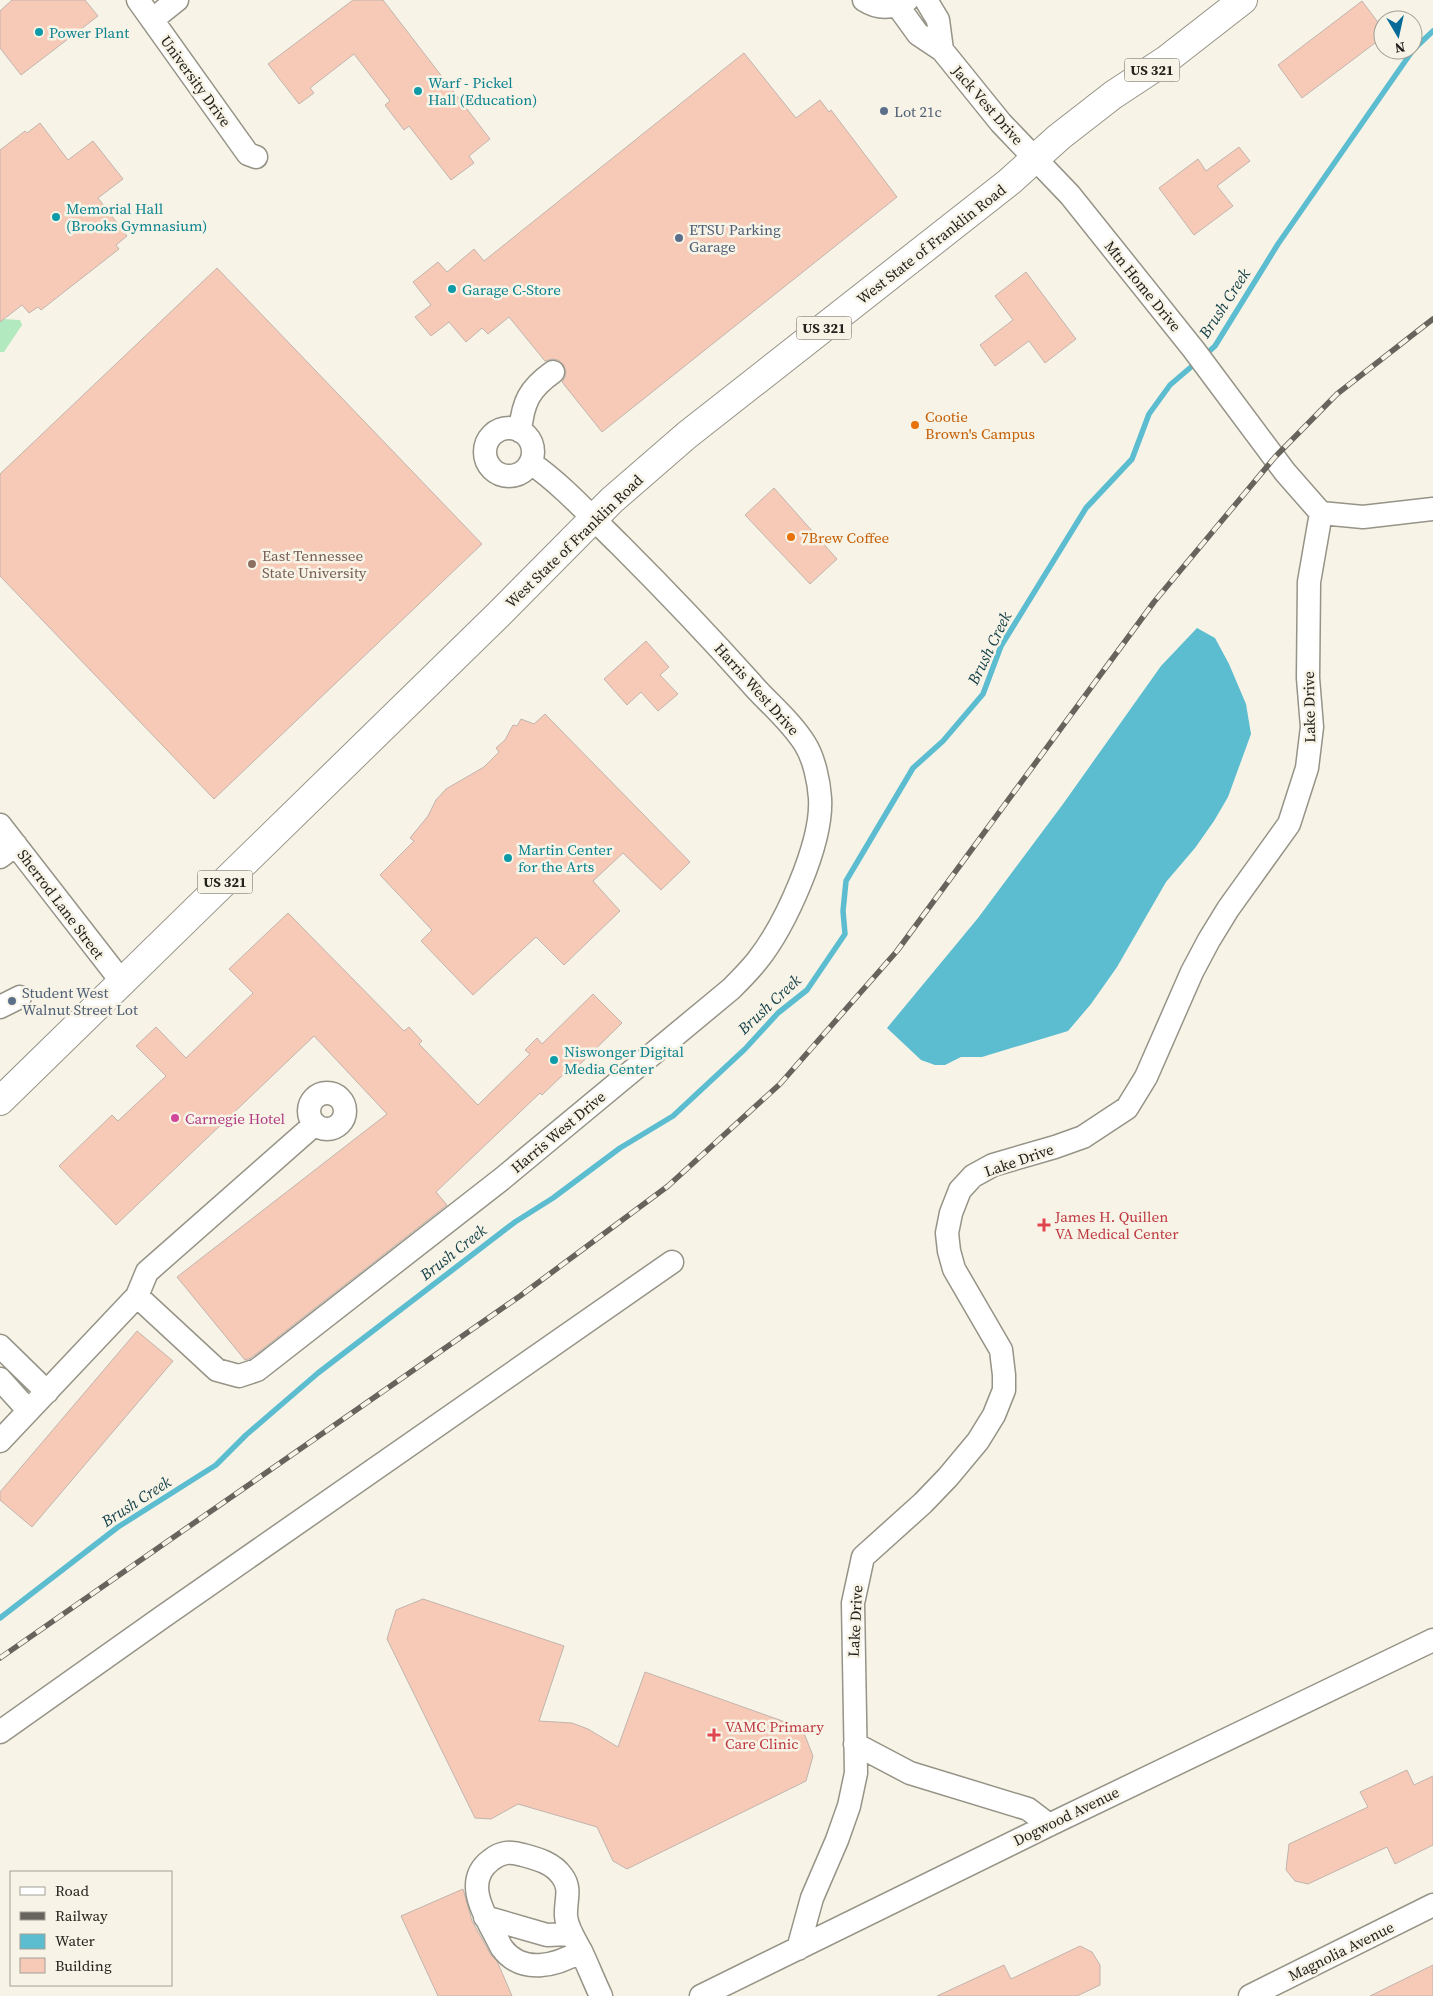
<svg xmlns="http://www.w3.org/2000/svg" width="1433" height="1996" viewBox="0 0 1433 1996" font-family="'Source Serif 4',serif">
<rect width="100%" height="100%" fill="#f7f4e7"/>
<path fill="#b2e9be" d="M 0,316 L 3,319 L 20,320 L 22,325 L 4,352 L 0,352 Z"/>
<path fill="#5cbcd0" d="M 1197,628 L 1215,638 L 1229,664 L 1246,704 L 1251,734 L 1228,797 L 1214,821 L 1195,848 L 1166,882 L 1117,967 L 1091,1004 L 1068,1031 L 982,1057 L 961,1057 L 945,1065 L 935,1065 L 921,1060 L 887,1028 L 978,918 L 1063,804 L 1161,666 Z"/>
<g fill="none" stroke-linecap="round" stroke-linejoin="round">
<path stroke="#5cbcd0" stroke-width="5.5" d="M 1205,355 L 1215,346 L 1278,244 L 1413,50 L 1433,31
M 0,1618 L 118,1527 L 216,1465 L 246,1435 L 318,1373 L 515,1222 L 553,1198 L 620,1148 L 673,1116 L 745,1049 L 778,1013 L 807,990 L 845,934 L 843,911 L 846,881 L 913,768 L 943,741 L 983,694 L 1001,646 L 1086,508 L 1132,459 L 1149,414 L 1170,385 L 1198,361"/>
</g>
<path fill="#f6cab6" stroke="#c2b4ae" d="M 12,0 L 85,0 L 98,16 L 21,75 L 0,48 L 0,11 Z
M 353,0 L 383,0 L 490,139 L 469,156 L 474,163 L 451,180 L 409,126 L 404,130 L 385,105 L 390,101 L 354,54 L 310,88 L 314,93 L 299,104 L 268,64 Z
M 1362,1 L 1383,29 L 1383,37 L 1302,98 L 1278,65 Z
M 744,53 L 796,118 L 820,100 L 829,112 L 831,110 L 897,197 L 602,432 L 562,382 L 565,377 L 566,371 L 563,364 L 558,360 L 552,359 L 545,361 L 509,317 L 488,334 L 482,328 L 466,342 L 449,322 L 431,336 L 415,317 L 431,305 L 413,282 L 438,262 L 447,272 L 474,249 L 484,261 Z
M 40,123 L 68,160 L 93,141 L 123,179 L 98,198 L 127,236 L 116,245 L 119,249 L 41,310 L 38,307 L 29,313 L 22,305 L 0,322 L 0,150 L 25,131 L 27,133 Z
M 1239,147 L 1250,161 L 1217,186 L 1233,206 L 1194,235 L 1159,188 L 1198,159 L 1206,171 Z
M 217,268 L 482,544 L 214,799 L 0,576 L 0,474 Z
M 1026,272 L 1076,339 L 1045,363 L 1029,341 L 995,366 L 980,345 L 1013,320 L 995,296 Z
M 774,488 L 837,559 L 810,584 L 745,515 Z
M 646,641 L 669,667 L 660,675 L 678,694 L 658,711 L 641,692 L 627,705 L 604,679 Z
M 545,714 L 690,862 L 661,890 L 623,853 L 593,881 L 620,911 L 564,965 L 536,937 L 473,995 L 421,941 L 432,930 L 380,875 L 414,841 L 410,838 L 428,816 L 436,800 L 446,789 L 484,767 L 499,752 L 496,748 L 505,740 L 513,725 L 517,726 L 521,719 L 534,724 Z
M 288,913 L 404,1031 L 409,1027 L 422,1041 L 419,1044 L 478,1105 L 530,1054 L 525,1050 L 537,1038 L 542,1044 L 593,994 L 622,1023 L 570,1074 L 567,1071 L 542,1095 L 540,1093 L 436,1192 L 447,1205 L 251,1358 L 245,1360 L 177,1277 L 387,1114 L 314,1036 L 116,1225 L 59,1166 L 112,1115 L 118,1121 L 166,1076 L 136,1046 L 156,1027 L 186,1058 L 253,993 L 229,969 Z
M 137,1331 L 173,1361 L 32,1527 L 0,1500 L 0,1492 Z
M 423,1599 L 564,1646 L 539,1721 L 572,1723 L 588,1729 L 618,1747 L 645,1672 L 802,1728 L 813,1756 L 806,1781 L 627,1869 L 613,1861 L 597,1827 L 518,1804 L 491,1819 L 475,1818 L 387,1639 L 396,1610 Z
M 1407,1770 L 1414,1785 L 1433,1776 L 1433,1845 L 1395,1864 L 1387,1847 L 1308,1884 L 1295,1881 L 1286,1870 L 1289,1844 L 1368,1807 L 1360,1792 Z
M 463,1889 L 472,1921 L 491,1955 L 497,1961 L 512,1996 L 438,1996 L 401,1916 Z
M 1080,1946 L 1092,1952 L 1100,1965 L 1100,1985 L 1077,1996 L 937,1996 L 1004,1965 L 1011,1979 Z
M 1433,1965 L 1433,1996 L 1370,1996 Z"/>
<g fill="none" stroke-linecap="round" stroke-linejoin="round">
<defs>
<path id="minor" d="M 138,0 L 248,154 L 256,157
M 864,0 C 878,9 892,9 907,0
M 926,0 L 938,20 L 942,50
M 897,5 L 918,34 L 942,50 L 1001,123 L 1070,195 L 1194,350 L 1285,472 L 1321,513
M 152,20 L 177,0
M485 452a24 24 0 1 1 48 0a24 24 0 1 1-48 0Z
M 520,431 C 523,402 529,389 553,372
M 1321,513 L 1363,517 L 1433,509
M 0,825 L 122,982
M 0,857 L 16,845
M 0,1007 L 20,997
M309 1111a18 18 0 1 1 36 0a18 18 0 1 1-36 0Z
M 137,1296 L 217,1370 L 239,1376 L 257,1370 L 503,1178 L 731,989 C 740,980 749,971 757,961 C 785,926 823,843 820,798 C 819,782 814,758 805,744 C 790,720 768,703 750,682 C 708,635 665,590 620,545 C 591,517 565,487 531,463
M 0,1346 L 47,1392
M 0,1379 L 28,1410
M 0,1441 L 137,1296 L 147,1272 L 315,1124
M 0,1732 L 161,1618 L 672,1262
M 855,1744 L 910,1773 L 1028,1809 L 1049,1825
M 485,1917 L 547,1935 L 571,1934
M 798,1949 L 812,1898 L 837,1840 L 849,1806 L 856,1773 L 853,1603 L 863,1557 L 923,1503 L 948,1477 L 978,1441 L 994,1415 L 1004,1390 L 1004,1375 L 1001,1350 L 954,1269 L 949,1251 L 947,1233 L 951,1213 L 960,1190 L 973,1176 L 993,1165 L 1055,1147 L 1083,1137 L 1127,1108 L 1146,1077 L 1192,972 L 1209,940 L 1228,909 L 1289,824 L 1307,768 L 1312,727 L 1308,678 L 1309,582 L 1321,513
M 581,1951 C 556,1966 522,1975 502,1948 C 499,1943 496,1936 493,1931 C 481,1909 465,1879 491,1860 C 501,1852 510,1851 523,1855 C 538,1859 553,1863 562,1876 C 572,1889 565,1901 566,1916 C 567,1928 575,1940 581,1951 C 588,1966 594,1981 601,1996
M 701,1996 L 1049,1825 L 1433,1640
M 1250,1996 L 1433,1905"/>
<path id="highway" d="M 0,1101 L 499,614 L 612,500 L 687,435 L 1009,182 L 1059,137 L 1113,95 L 1166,60 L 1243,0"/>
</defs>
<use href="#minor" stroke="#969387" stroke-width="25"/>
<use href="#highway" stroke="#969387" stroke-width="30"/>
<use href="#minor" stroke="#fff" stroke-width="22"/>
<use href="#highway" stroke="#fff" stroke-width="28"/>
<defs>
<path id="rail" d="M 0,1658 L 520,1296 L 668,1186 L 780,1084 L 897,951 L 1154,602 L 1275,457 L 1337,394 L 1433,319"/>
</defs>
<use href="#rail" stroke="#66645d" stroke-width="5.5"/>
<use href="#rail" stroke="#f7f4e7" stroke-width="4" stroke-dasharray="11" stroke-linecap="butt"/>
</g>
<g fill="#0f9aa8" stroke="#f7f4e7" stroke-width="2">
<circle cx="39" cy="32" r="5"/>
<circle cx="418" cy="91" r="5"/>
<circle cx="56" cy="217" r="5"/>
<circle cx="452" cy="289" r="5"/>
<circle cx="508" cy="858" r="5"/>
<circle cx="554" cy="1060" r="5"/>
</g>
<g fill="#5c6f8a" stroke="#f7f4e7" stroke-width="2">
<circle cx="884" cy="111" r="5"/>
<circle cx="679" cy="238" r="5"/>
<circle cx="12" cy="1001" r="5"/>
</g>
<g fill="#e8710a" stroke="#f7f4e7" stroke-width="2">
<circle cx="915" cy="425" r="5"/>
<circle cx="791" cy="537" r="5"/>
</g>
<circle fill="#8d6e63" stroke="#f7f4e7" stroke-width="2" cx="252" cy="564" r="5"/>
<circle fill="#d1479c" stroke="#f7f4e7" stroke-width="2" cx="175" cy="1118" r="5"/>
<g fill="#e0444e" stroke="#f7f4e7" stroke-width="2">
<path d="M1041.5 1217.5h5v5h5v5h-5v5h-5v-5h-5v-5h5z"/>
<path d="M711.5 1727.5h5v5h5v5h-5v5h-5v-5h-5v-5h5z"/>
</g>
<g text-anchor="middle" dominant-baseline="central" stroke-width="5" stroke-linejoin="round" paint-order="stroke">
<g fill="#f7f4e7" stroke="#63615a" stroke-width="1">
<rect x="1124.5" y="58.5" width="55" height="23" rx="4"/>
<rect x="796.5" y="316.5" width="55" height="23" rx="4"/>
<rect x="197.5" y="870.5" width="55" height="23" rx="4"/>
</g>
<g font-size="14" font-weight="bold" fill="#23221d">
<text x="1152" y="70">US 321</text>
<text x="824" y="328">US 321</text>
<text x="225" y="882">US 321</text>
</g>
<g font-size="15" fill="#0d838f" stroke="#f7f4e7" text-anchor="start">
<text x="49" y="32">Power Plant</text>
<text x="428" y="82">Warf - Pickel<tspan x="428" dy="17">Hall (Education)</tspan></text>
<text x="66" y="208">Memorial Hall<tspan x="66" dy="17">(Brooks Gymnasium)</tspan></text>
<text x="462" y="289">Garage C-Store</text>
<text x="518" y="849">Martin Center<tspan x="518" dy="17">for the Arts</tspan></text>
<text x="564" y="1051">Niswonger Digital<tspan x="564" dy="17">Media Center</tspan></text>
</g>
<g font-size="15" fill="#23221d" stroke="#f7f4e7">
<text transform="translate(196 81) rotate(54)">University Drive</text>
<text transform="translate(988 105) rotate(49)">Jack Vest Drive</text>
<text transform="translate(931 244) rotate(-38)">West State of Franklin Road</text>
<text transform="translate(1143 286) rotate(51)">Mtn Home Drive</text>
<text transform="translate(574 541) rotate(-44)">West State of Franklin Road</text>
<text transform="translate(757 689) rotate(48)">Harris West Drive</text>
<text transform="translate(1309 707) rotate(-91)">Lake Drive</text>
<text transform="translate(61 904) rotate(53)">Sherrod Lane Street</text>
<text transform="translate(558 1132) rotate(-40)">Harris West Drive</text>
<text transform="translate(1019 1160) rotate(-19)">Lake Drive</text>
<text transform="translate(855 1621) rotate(-87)">Lake Drive</text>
<text transform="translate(1066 1816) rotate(-26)">Dogwood Avenue</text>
<text transform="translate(1341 1951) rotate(-26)">Magnolia Avenue</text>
</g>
<g font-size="15" fill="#4e5e75" stroke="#f7f4e7" text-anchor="start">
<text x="894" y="111">Lot 21c</text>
<text x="689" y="229">ETSU Parking<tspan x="689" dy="17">Garage</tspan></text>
<text x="22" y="992">Student West<tspan x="22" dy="17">Walnut Street Lot</tspan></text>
</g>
<g font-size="15" fill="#c56008" stroke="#f7f4e7" text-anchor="start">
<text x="925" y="416">Cootie<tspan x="925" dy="17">Brown's Campus</tspan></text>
<text x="801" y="537">7Brew Coffee</text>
</g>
<g font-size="15" fill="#785e54" stroke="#f7f4e7" text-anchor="start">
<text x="262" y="555">East Tennessee<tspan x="262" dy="17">State University</tspan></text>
</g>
<g font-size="15" fill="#b23c85" stroke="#f7f4e7" text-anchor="start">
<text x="185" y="1118">Carnegie Hotel</text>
</g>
<g font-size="15" fill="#be3a42" stroke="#f7f4e7" text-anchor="start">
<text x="1055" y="1216">James H. Quillen<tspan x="1055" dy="17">VA Medical Center</tspan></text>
<text x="725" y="1726">VAMC Primary<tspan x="725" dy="17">Care Clinic</tspan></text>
</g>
<g font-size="16" font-style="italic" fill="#113e47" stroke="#f7f4e7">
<text transform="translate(1224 303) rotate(-57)">Brush Creek</text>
<text transform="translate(989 648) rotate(-64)">Brush Creek</text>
<text transform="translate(769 1004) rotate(-43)">Brush Creek</text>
<text transform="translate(453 1252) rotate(-38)">Brush Creek</text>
<text transform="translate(136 1501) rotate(-33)">Brush Creek</text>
</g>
</g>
<rect x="10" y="1871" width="162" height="115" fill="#f7f4e7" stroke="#a2a096"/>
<rect x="20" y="1887" width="25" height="8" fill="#ffffff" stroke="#a2a096"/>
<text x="55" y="1896" font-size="15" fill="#23221d">Road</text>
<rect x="20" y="1912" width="25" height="8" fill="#66645d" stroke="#a2a096"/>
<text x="55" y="1921" font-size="15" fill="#23221d">Railway</text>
<rect x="20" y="1934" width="25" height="15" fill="#5cbcd0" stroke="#a2a096"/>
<text x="55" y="1946" font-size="15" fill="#23221d">Water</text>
<rect x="20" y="1958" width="25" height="15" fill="#f6cab6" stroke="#a2a096"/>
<text x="55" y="1971" font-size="15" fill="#23221d">Building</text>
<g transform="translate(1398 35) rotate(171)"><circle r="24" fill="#f7f4e7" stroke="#a2a096"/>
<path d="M0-4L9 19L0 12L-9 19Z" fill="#056a98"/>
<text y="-8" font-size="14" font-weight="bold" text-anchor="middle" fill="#23221d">N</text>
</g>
</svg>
